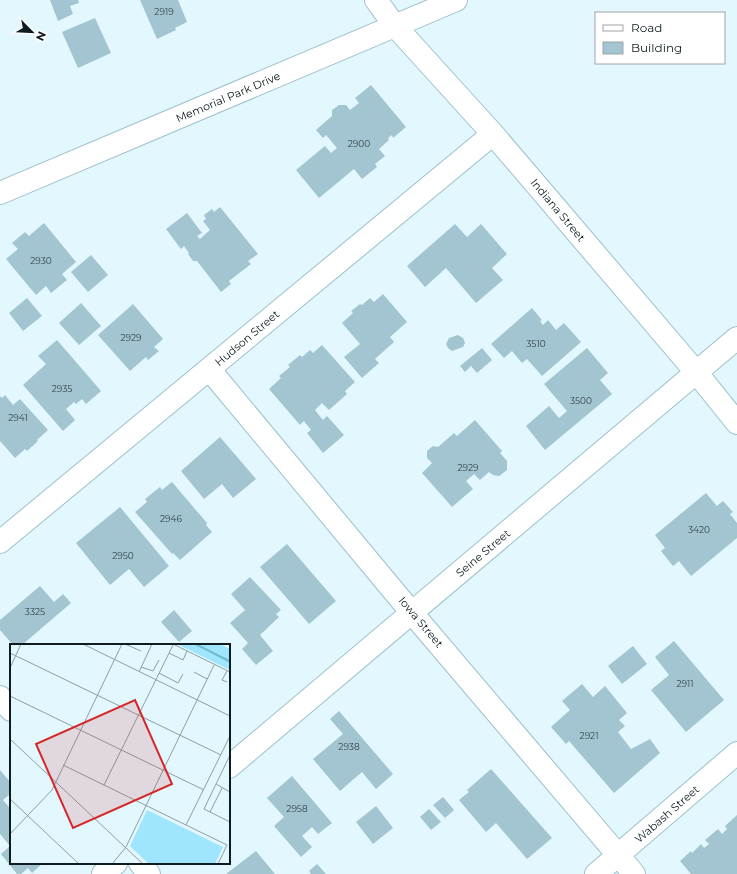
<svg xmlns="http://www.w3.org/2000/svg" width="737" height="874" viewBox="0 0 737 874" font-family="Montserrat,sans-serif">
<rect width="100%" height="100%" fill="#e2f7fe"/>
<path fill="#a2c5d1" d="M 50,0 L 78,0 L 79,3 L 70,6 L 73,14 L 58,21 Z
M 140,0 L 178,0 L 187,22 L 175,28 L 176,30 L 157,39 Z
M 95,18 L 111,53 L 78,68 L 62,32 Z
M 371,85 L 406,127 L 393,138 L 392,135 L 388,138 L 389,140 L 379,149 L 385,156 L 375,164 L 377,167 L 362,179 L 354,169 L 319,198 L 296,170 L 325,146 L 331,153 L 337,148 L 326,135 L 323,138 L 316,130 L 332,116 L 332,110 L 339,105 L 346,105 L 350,110 L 359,103 L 355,98 Z
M 220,207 L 258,254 L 248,261 L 251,264 L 229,281 L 231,284 L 221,292 L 197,261 L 193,261 L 188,254 L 189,253 L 184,246 L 181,249 L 166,229 L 187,213 L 202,233 L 197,236 L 200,239 L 210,230 L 203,221 L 206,219 L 204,215 L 212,209 L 214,212 Z
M 44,223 L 76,262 L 62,274 L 67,280 L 51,293 L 46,286 L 36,295 L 6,259 L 18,249 L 12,243 L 25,232 L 29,236 Z
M 455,224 L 467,237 L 481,224 L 507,254 L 492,268 L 503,280 L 476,303 L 446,268 L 425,287 L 407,266 Z
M 91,255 L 108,275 L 88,292 L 71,272 Z
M 383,294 L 407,322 L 390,337 L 394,342 L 375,359 L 379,363 L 362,378 L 344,357 L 360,344 L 342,323 L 353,313 L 351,311 L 360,304 L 362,305 L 370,298 L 374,302 Z
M 27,298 L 42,316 L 23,331 L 9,313 Z
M 81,303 L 101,326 L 79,345 L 59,323 Z
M 133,304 L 163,339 L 154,347 L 159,351 L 148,360 L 146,357 L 130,371 L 98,335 Z
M 532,308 L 542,320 L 540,321 L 543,325 L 548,320 L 556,330 L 564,323 L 581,342 L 542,376 L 527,359 L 522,363 L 512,351 L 504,358 L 491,344 Z
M 458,335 L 463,338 L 465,343 L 463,347 L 452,351 L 448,348 L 446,344 L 449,338 Z
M 57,340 L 101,391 L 86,404 L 82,399 L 76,404 L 74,402 L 66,409 L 75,420 L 63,431 L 23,385 L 46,364 L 38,356 Z
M 322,345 L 355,382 L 345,391 L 347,394 L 329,410 L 322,403 L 315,410 L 323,420 L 327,416 L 344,435 L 323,453 L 307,433 L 311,430 L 304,421 L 300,425 L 269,389 L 281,378 L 279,376 L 290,367 L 288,365 L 300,355 L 302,357 L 310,350 L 313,353 Z
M 482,348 L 492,360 L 477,373 L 471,366 L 465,372 L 460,366 Z
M 587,348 L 608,373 L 600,380 L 612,394 L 545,450 L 526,426 L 549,406 L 559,418 L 567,411 L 544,384 Z
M 5,395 L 13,405 L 20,399 L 48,430 L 37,440 L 38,441 L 27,451 L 25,449 L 15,458 L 0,441 L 0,396 L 2,398 Z
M 475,420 L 502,451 L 500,453 L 507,461 L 507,470 L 499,476 L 493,475 L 489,472 L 480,480 L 474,474 L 466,481 L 473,489 L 452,507 L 422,473 L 432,463 L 427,458 L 427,451 L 433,446 L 438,447 L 454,433 L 457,436 Z
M 220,437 L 256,479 L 233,498 L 222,484 L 204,499 L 181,471 Z
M 172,482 L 207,523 L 206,525 L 212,532 L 180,560 L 173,553 L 172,554 L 135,512 L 147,502 L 145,499 L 160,487 L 162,490 Z
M 706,493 L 717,506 L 723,501 L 733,512 L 730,514 L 737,523 L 737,538 L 691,576 L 679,561 L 673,566 L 661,551 L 665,548 L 655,535 Z
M 120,507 L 169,566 L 144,587 L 129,569 L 110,585 L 76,543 Z
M 287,544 L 336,601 L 309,624 L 260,567 Z
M 250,577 L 281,610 L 276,614 L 279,617 L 260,635 L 273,651 L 256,665 L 242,649 L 248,643 L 230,623 L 245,610 L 231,594 Z
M 40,586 L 54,602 L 63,594 L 71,603 L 22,645 L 13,645 L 0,630 L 0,620 Z
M 174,610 L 192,631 L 179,642 L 161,622 Z
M 674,641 L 724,700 L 686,732 L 651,690 L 669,675 L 655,657 Z
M 633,646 L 647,664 L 622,684 L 608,666 Z
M 582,684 L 593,697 L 605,686 L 627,713 L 619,720 L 625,726 L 618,732 L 631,749 L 650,739 L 660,753 L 614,793 L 569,741 L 566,744 L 551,727 L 570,710 L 562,701 Z
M 339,711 L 393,774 L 376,789 L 362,772 L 340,791 L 313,759 L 343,734 L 330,719 Z
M 491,769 L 552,838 L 527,859 L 496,823 L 486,832 L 459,800 L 469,792 L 467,790 Z
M 0,770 L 11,783 L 11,793 L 3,800 L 9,807 L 11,806 L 11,863 L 43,863 L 32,873 L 28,868 L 21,874 L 17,874 L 1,854 L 10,846 L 0,834 Z
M 292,776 L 332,823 L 318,834 L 312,827 L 302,836 L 312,847 L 301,857 L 274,826 L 284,817 L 267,798 Z
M 443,797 L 454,810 L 445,818 L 433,805 Z
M 376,806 L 393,828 L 373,844 L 356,822 Z
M 429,809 L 441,822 L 431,830 L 420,817 Z
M 737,815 L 737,874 L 691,874 L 680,861 L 691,851 L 692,853 L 701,844 L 704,848 L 709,844 L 705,840 L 718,829 L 722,834 L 727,829 L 725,826 Z
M 256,851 L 275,874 L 226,874 Z
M 317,864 L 326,874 L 311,874 L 309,871 Z"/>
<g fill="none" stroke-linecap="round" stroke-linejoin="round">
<defs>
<path id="street" d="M 376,0 L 395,26 L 493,134 L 696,372 L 737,423
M 0,193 L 456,0
M 209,369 L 412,613 L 634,874
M 0,542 L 493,134
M 0,697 L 11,710
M 229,767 L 737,338
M 140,863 L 149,874
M 103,874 L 116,863
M 596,874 L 737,753"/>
</defs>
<use href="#street" stroke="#9dc0cc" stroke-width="24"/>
<use href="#street" stroke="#fff" stroke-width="22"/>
</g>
<g text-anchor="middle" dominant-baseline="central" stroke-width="3.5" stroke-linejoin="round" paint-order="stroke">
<g font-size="9" fill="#33464c">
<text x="164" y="11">2919</text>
<text x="359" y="143">2900</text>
<text x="41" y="260">2930</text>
<text x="131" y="337">2929</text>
<text x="536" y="343">3510</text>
<text x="62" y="388">2935</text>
<text x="581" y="400">3500</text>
<text x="18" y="417">2941</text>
<text x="468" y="467">2929</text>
<text x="171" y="518">2946</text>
<text x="699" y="529">3420</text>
<text x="123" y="555">2950</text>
<text x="35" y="611">3325</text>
<text x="685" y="683">2911</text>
<text x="589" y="735">2921</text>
<text x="349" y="746">2938</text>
<text x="297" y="808">2958</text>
</g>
<g font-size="11" fill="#0e1c20" stroke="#fff">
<text transform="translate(228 97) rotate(-23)">Memorial Park Drive</text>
<text transform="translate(558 210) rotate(50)">Indiana Street</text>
<text transform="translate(247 338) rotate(-40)">Hudson Street</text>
<text transform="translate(483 553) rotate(-40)">Seine Street</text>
<text transform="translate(421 622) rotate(50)">Iowa Street</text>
<text transform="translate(667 814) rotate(-41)">Wabash Street</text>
</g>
</g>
<g transform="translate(10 644)">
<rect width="220" height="220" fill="#e2f7fe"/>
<path d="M 167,0 L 183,0 L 220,19 L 220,26 ZM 188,0 L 210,0 L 220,5 L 220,16 ZM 137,166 L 213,203 L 205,220 L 139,220 L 120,202 Z" fill="#9ee5fd"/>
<path d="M 183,0 L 188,0 L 220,16 L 220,19 Z" fill="#6dbdd7"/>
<path fill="none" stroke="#8d9fa5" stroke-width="1" d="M 73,0 L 220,72M 115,0 L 131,7M 163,0 L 220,28M 0,9 L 211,111M 159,9 L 173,16 L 177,7M 131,23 L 143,27 L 149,16M 0,24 L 11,0M 217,27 L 212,36 L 217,38M 129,28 L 142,0M 184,28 L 197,35M 149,29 L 168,39 L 173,30M 0,52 L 194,146M 0,95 L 133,220M 220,111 L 194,165 L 220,178M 53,121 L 217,201 L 208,220M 206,140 L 220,148M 94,141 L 163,1M 0,155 L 69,220M 200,168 L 212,144M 176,181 L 220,92M 0,190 L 42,146 L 112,0M 102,220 L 116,203 L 204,21"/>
<path fill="#d62828" fill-opacity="0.15" stroke="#d62828" stroke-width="2" d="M 125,56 L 162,140 L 63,184 L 26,100 Z"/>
<rect width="220" height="220" fill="none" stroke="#0e1c20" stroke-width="2"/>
</g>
<rect x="595" y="12" width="130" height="52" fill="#ffffff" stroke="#9fa4a6"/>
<rect x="603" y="25" width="20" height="6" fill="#ffffff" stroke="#9fa4a6"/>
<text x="631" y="32" font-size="12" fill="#0e1c20">Road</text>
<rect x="603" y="42" width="20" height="12" fill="#a2c5d1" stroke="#9fa4a6"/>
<text x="631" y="52" font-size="12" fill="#0e1c20">Building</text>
<g transform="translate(32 32) rotate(114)" stroke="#ffffff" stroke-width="3" paint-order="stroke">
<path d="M0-3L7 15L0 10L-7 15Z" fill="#0e1c20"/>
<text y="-6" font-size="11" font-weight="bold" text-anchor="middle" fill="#0e1c20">N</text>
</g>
</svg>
